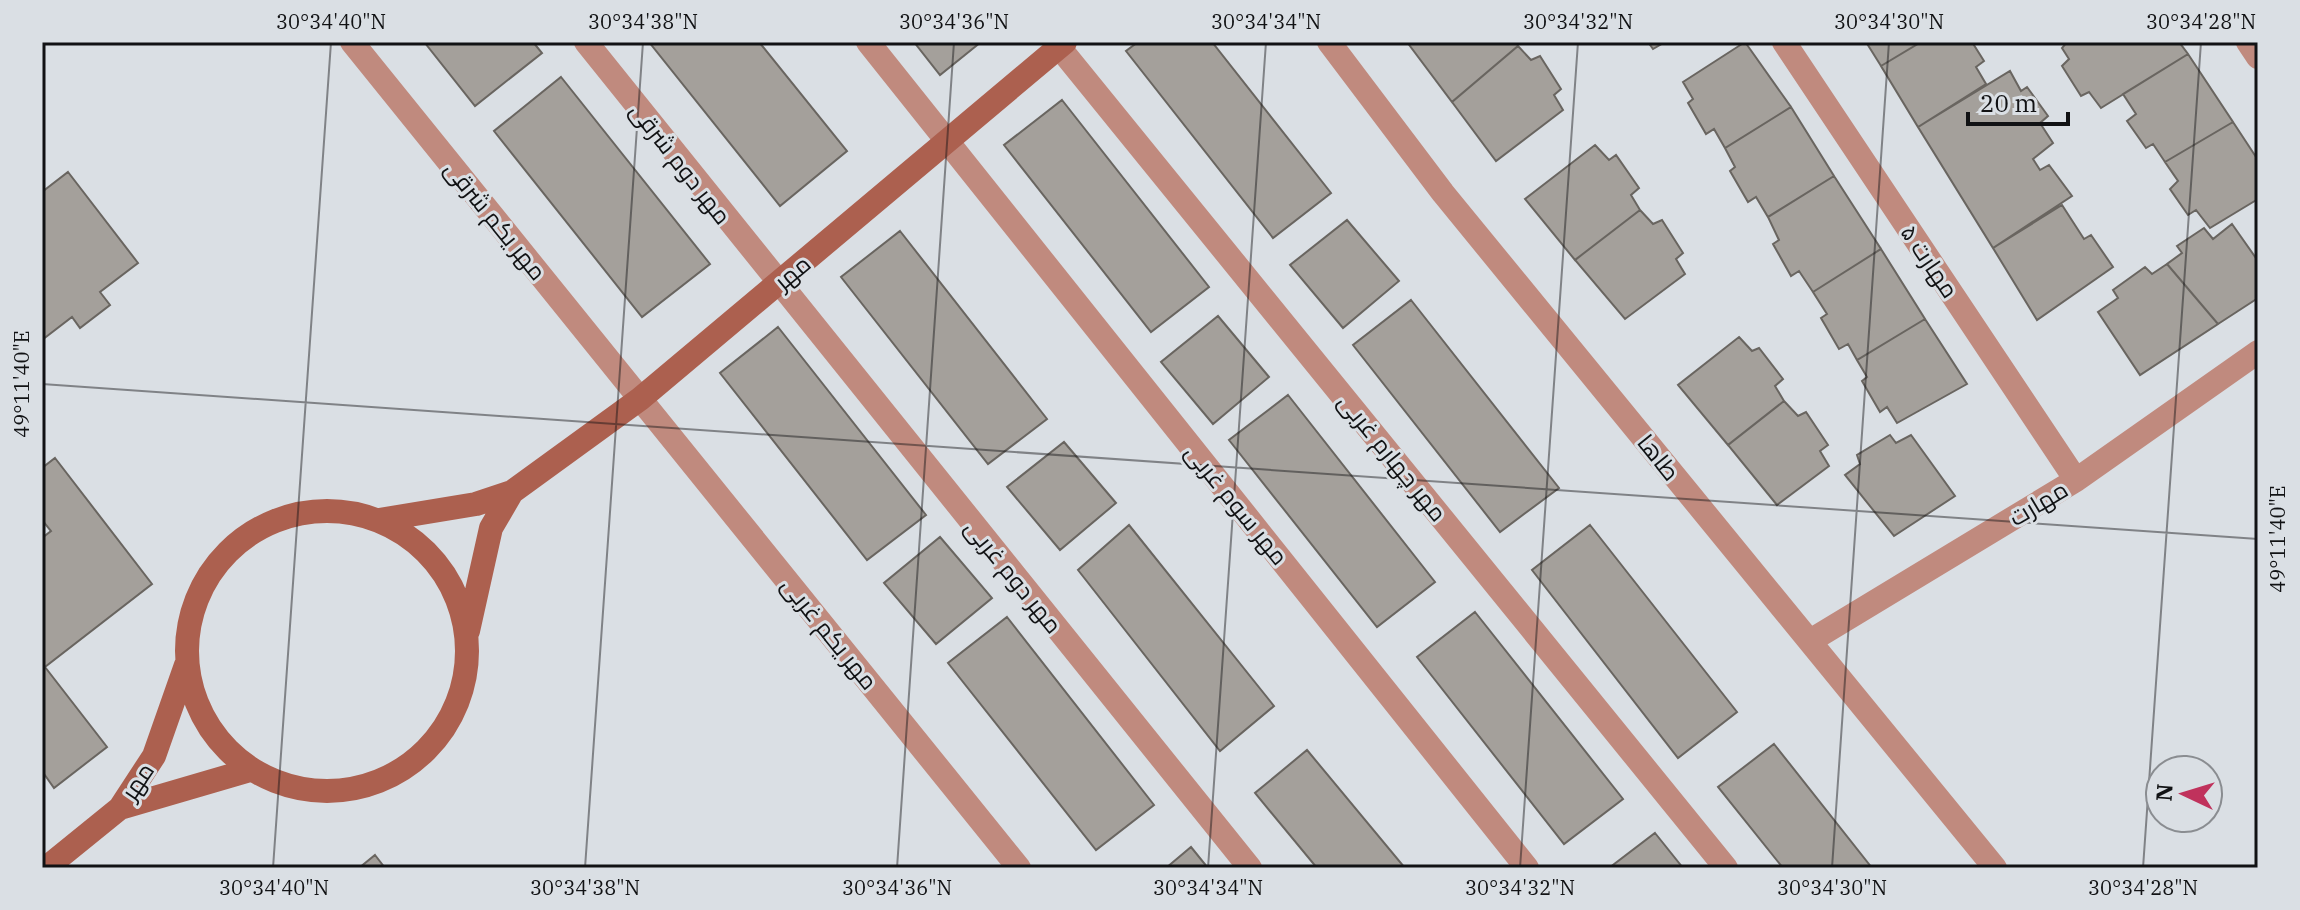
<svg xmlns="http://www.w3.org/2000/svg" width="2300" height="910" viewBox="0 0 2300 910" font-family="'IBM Plex Serif',Cairo,serif">
<rect width="100%" height="100%" fill="#dadfe4"/>
<path fill="#a4a09b" stroke="#696560" stroke-width="2" d="M 533,42 L 542,53 L 475,106 L 425,43 Z
M 649,42 L 759,42 L 847,151 L 780,206 Z
M 914,42 L 981,42 L 940,75 Z
M 1138,42 L 1212,42 L 1331,193 L 1273,238 L 1126,51 Z
M 1407,42 L 1516,42 L 1518,46 L 1452,102 Z
M 1648,42 L 1665,42 L 1653,49 Z
M 1745,42 L 1791,107 L 1725,148 L 1714,129 L 1706,134 L 1688,103 L 1693,99 L 1683,82 Z
M 1866,42 L 1921,42 L 1881,66 Z
M 1921,42 L 1972,42 L 1984,61 L 1976,67 L 1986,84 L 1918,127 L 1881,66 Z
M 2067,42 L 2179,42 L 2188,54 L 2101,108 L 2089,92 L 2081,96 L 2062,66 L 2069,59 L 2062,48 Z
M 1518,46 L 1531,60 L 1540,56 L 1561,89 L 1554,95 L 1563,110 L 1496,161 L 1452,102 Z
M 2188,54 L 2233,122 L 2165,162 L 2153,144 L 2146,148 L 2127,121 L 2136,114 L 2123,94 Z
M 2010,71 L 2021,91 L 2027,87 L 2048,116 L 2040,123 L 2053,143 L 2033,159 L 2040,170 L 2049,165 L 2072,196 L 1993,248 L 1918,127 Z
M 561,77 L 710,264 L 642,317 L 494,131 Z
M 1062,100 L 1209,287 L 1151,332 L 1004,145 Z
M 1791,107 L 1834,176 L 1768,217 L 1756,197 L 1748,202 L 1730,171 L 1735,167 L 1725,148 Z
M 2233,122 L 2258,160 L 2258,199 L 2210,228 L 2196,210 L 2188,215 L 2170,189 L 2178,181 L 2165,162 Z
M 1595,145 L 1609,160 L 1616,155 L 1639,188 L 1631,195 L 1640,210 L 1575,260 L 1525,199 Z
M 68,172 L 138,263 L 100,292 L 110,305 L 80,328 L 72,317 L 42,340 L 42,192 Z
M 1834,176 L 1881,249 L 1813,292 L 1799,271 L 1791,276 L 1773,244 L 1779,240 L 1768,217 Z
M 2062,205 L 2084,239 L 2091,235 L 2113,267 L 2037,320 L 1993,248 Z
M 1640,210 L 1653,224 L 1662,220 L 1683,253 L 1676,259 L 1685,274 L 1625,319 L 1575,260 Z
M 1347,220 L 1399,281 L 1343,328 L 1290,265 Z
M 2232,224 L 2258,261 L 2258,298 L 2218,324 L 2167,264 L 2182,253 L 2177,246 L 2204,228 L 2213,239 Z
M 900,231 L 1047,419 L 988,464 L 841,277 Z
M 1881,249 L 1925,319 L 1857,360 L 1848,344 L 1839,349 L 1821,318 L 1827,314 L 1813,292 Z
M 2167,264 L 2218,324 L 2140,375 L 2098,312 L 2118,298 L 2113,290 L 2145,267 L 2152,274 Z
M 1411,300 L 1559,488 L 1500,532 L 1353,345 Z
M 1218,316 L 1269,377 L 1213,424 L 1161,362 Z
M 1925,319 L 1967,384 L 1897,423 L 1887,407 L 1880,412 L 1862,381 L 1867,377 L 1857,360 Z
M 778,327 L 926,515 L 867,560 L 720,373 Z
M 1739,337 L 1752,351 L 1759,348 L 1783,379 L 1775,386 L 1784,401 L 1728,445 L 1678,385 Z
M 1288,395 L 1435,582 L 1377,627 L 1229,440 Z
M 1784,401 L 1798,416 L 1806,412 L 1828,445 L 1820,451 L 1829,466 L 1777,505 L 1728,445 Z
M 1890,435 L 1896,443 L 1911,435 L 1955,496 L 1894,536 L 1845,475 L 1860,464 L 1857,455 Z
M 1064,442 L 1116,503 L 1060,550 L 1007,487 Z
M 55,458 L 152,584 L 45,667 L 107,747 L 54,788 L 42,771 L 42,538 L 51,531 L 42,520 L 42,468 Z
M 1129,525 L 1274,706 L 1220,751 L 1078,570 Z
M 1590,525 L 1737,712 L 1678,758 L 1532,570 Z
M 940,537 L 992,598 L 936,644 L 884,583 Z
M 1475,612 L 1623,799 L 1564,844 L 1417,657 Z
M 1007,617 L 1154,805 L 1096,850 L 948,663 Z
M 1774,744 L 1872,868 L 1783,868 L 1718,787 Z
M 1307,750 L 1405,868 L 1317,868 L 1255,793 Z
M 1655,833 L 1683,868 L 1609,868 Z
M 1191,847 L 1208,868 L 1166,868 Z
M 375,855 L 385,868 L 359,868 Z"/>
<g fill="none" stroke-linecap="round" stroke-linejoin="round">
<path stroke="#c08a7e" stroke-width="24" d="M 352,42 L 1019,868
M 586,42 L 1250,868
M 868,42 L 1527,868
M 1329,42 L 1443,193 L 1995,868
M 1784,42 L 2076,480
M 2248,42 L 2258,57
M 1059,47 L 1726,868
M 1810,641 L 2076,480 L 2258,352"/>
<path stroke="#ac604f" stroke-width="24" d="M187 651a140 140 0 1 1 280 0a140 140 0 1 1-280 0Z
M 379,520 L 476,504 L 512,492 L 640,399 L 1065,42
M 468,631 L 491,528 L 512,492
M 120,808 L 250,770
M 46,868 L 120,808 L 154,756 L 186,665"/>
</g>
<path fill="none" stroke="#111214" stroke-width="2" stroke-opacity="0.45" d="M 42,384 L 2258,539M 273,868 L 331,42M 585,868 L 643,42M 897,868 L 954,42M 1208,868 L 1266,42M 1520,868 L 1578,42M 1832,868 L 1889,42M 2143,868 L 2201,42"/>
<g text-anchor="middle" dominant-baseline="central" stroke-width="6" stroke-linejoin="round" paint-order="stroke">
<g font-size="24" fill="#111214" stroke="#dadfe4">
<text transform="translate(681 163) rotate(52)">مهر دوم شرقی</text>
<text transform="translate(496 220) rotate(51)">مهر یکم شرقی</text>
<text transform="translate(1930 261) rotate(56)">مهارت ۵</text>
<text transform="translate(792 272) rotate(-40)">مهر</text>
<text transform="translate(1393 457) rotate(51)">مهر چهارم غربی</text>
<text transform="translate(1659 457) rotate(51)">طاها</text>
<text transform="translate(2038 503) rotate(-31)">مهارت</text>
<text transform="translate(1237 504) rotate(51)">مهر سوم غربی</text>
<text transform="translate(1014 576) rotate(51)">مهر دوم غربی</text>
<text transform="translate(830 633) rotate(51)">مهر یکم غربی</text>
<text transform="translate(137 781) rotate(-56)">مهر</text>
</g>
</g>
<rect width="2300" height="910" fill="none" stroke="#dadfe4" stroke-width="88"/>
<g transform="translate(2184 794) rotate(274)"><circle r="38" fill="#dadfe4" stroke="#8a8d91" stroke-width="2"/>
<path d="M0-6L14 30L0 20L-14 30Z" fill="#c0325c"/>
<text y="-12" font-size="22" font-weight="bold" text-anchor="middle" fill="#111214">N</text>
</g>
<path d="M1968 112v12h100v-12" fill="none" stroke="#111214" stroke-width="4"/>
<text x="1980" y="112" font-size="24" fill="#111214" stroke="#dadfe4" stroke-width="6" paint-order="stroke">20 m</text>
<rect x="44" y="44" width="2212" height="822" fill="none" stroke="#111214" stroke-width="3"/>
<g font-size="20" text-anchor="middle" fill="#111214">
<text x="331" y="29">30°34'40"N</text>
<text x="643" y="29">30°34'38"N</text>
<text x="954" y="29">30°34'36"N</text>
<text x="1266" y="29">30°34'34"N</text>
<text x="1578" y="29">30°34'32"N</text>
<text x="1889" y="29">30°34'30"N</text>
<text x="2201" y="29">30°34'28"N</text>
<text transform="translate(22 384) rotate(-90)" y="7">49°11'40"E</text>
<text transform="translate(2278 539) rotate(-90)" y="7">49°11'40"E</text>
<text x="274" y="895">30°34'40"N</text>
<text x="585" y="895">30°34'38"N</text>
<text x="897" y="895">30°34'36"N</text>
<text x="1208" y="895">30°34'34"N</text>
<text x="1520" y="895">30°34'32"N</text>
<text x="1832" y="895">30°34'30"N</text>
<text x="2143" y="895">30°34'28"N</text>
</g>
</svg>
